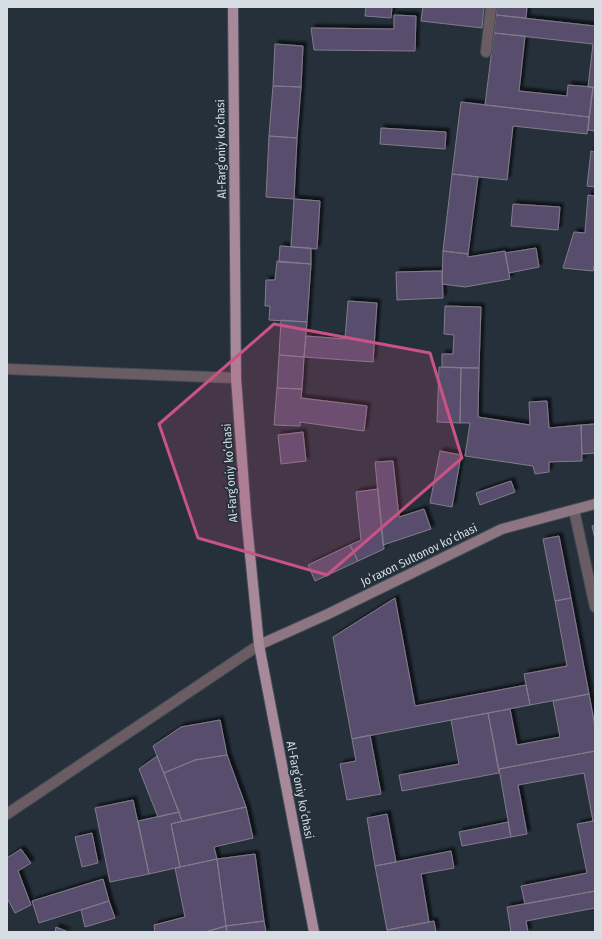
<svg xmlns="http://www.w3.org/2000/svg" width="602" height="939" viewBox="0 0 602 939" font-family="'Fira Sans Condensed',sans-serif">
<defs>
<filter id="shadow"><feDropShadow dx="3.5" dy="-3.5" stdDeviation="1" flood-color="#0009"/></filter>
</defs>
<rect width="100%" height="100%" fill="#25303a"/>
<path fill="#584e6c" stroke="#807c8b" filter="url(#shadow)" d="M 366,7 L 392,7 L 391,18 L 365,16 Z
M 423,7 L 484,7 L 482,28 L 421,21 Z
M 497,7 L 527,7 L 526,18 L 496,15 Z
M 394,15 L 416,16 L 415,51 L 314,50 L 311,28 L 394,29 Z
M 496,15 L 595,26 L 595,88 L 588,87 L 593,44 L 494,33 Z
M 494,33 L 525,36 L 519,91 L 567,96 L 568,85 L 593,87 L 589,117 L 485,105 Z
M 275,44 L 303,46 L 301,87 L 273,86 Z
M 273,86 L 301,87 L 297,138 L 269,136 Z
M 593,87 L 595,88 L 595,131 L 588,130 Z
M 461,102 L 589,117 L 587,134 L 513,126 L 507,180 L 452,174 Z
M 381,128 L 446,132 L 445,149 L 380,144 Z
M 269,136 L 297,138 L 294,199 L 266,197 Z
M 591,151 L 595,152 L 595,187 L 587,186 Z
M 452,174 L 478,177 L 468,254 L 443,251 Z
M 588,195 L 595,196 L 595,266 L 594,266 L 593,271 L 563,268 L 574,232 L 585,233 Z
M 294,199 L 320,201 L 317,249 L 291,247 Z
M 513,204 L 560,207 L 558,230 L 511,226 Z
M 280,246 L 311,248 L 311,264 L 279,262 Z
M 536,248 L 539,267 L 509,273 L 505,253 Z
M 443,251 L 468,254 L 468,257 L 505,251 L 510,279 L 465,287 L 442,284 Z
M 277,261 L 311,264 L 307,322 L 269,320 L 270,306 L 265,306 L 266,280 L 275,280 Z
M 442,271 L 443,298 L 397,300 L 396,272 Z
M 348,301 L 377,303 L 373,362 L 304,357 L 306,336 L 345,339 Z
M 445,306 L 481,307 L 479,368 L 442,367 L 442,354 L 453,354 L 454,335 L 444,334 Z
M 281,320 L 307,322 L 304,357 L 279,355 Z
M 279,355 L 304,357 L 302,389 L 277,388 Z
M 439,367 L 461,368 L 460,423 L 437,422 Z
M 461,368 L 479,368 L 478,417 L 530,425 L 529,402 L 547,401 L 549,428 L 581,425 L 582,461 L 549,462 L 549,472 L 535,474 L 533,466 L 465,456 L 470,423 L 460,423 Z
M 277,388 L 302,389 L 301,398 L 367,406 L 364,431 L 300,422 L 300,426 L 274,425 Z
M 595,424 L 595,453 L 582,454 L 581,425 Z
M 303,432 L 306,461 L 281,464 L 278,435 Z
M 440,451 L 461,455 L 452,507 L 430,503 Z
M 393,461 L 399,517 L 424,509 L 431,529 L 383,545 L 375,462 Z
M 511,481 L 515,492 L 480,505 L 476,493 Z
M 378,489 L 384,549 L 358,561 L 350,545 L 361,540 L 356,492 Z
M 595,525 L 595,539 L 592,526 Z
M 559,536 L 571,598 L 555,601 L 543,539 Z
M 350,545 L 358,561 L 315,581 L 308,565 Z
M 395,598 L 415,706 L 526,685 L 530,705 L 352,739 L 333,637 Z
M 571,598 L 589,694 L 530,705 L 524,674 L 567,666 L 555,601 Z
M 589,694 L 595,727 L 595,751 L 499,769 L 488,713 L 510,709 L 517,745 L 560,737 L 553,701 Z
M 488,713 L 499,773 L 402,791 L 399,775 L 459,764 L 451,720 Z
M 220,720 L 227,755 L 195,760 L 164,773 L 153,746 L 181,727 Z
M 370,735 L 381,794 L 347,800 L 340,764 L 356,761 L 352,739 Z
M 595,751 L 595,821 L 593,821 L 584,773 L 518,785 L 527,834 L 511,837 L 499,769 Z
M 227,755 L 246,807 L 182,821 L 164,773 L 195,760 Z
M 157,756 L 179,812 L 158,817 L 139,769 Z
M 133,800 L 149,874 L 110,882 L 95,808 Z
M 246,807 L 253,838 L 214,847 L 217,859 L 180,867 L 171,824 Z
M 179,812 L 182,821 L 171,824 L 180,867 L 149,874 L 138,821 Z
M 387,814 L 396,862 L 375,866 L 367,818 Z
M 593,821 L 595,821 L 595,891 L 525,904 L 521,886 L 587,873 L 577,824 Z
M 508,822 L 511,837 L 462,846 L 459,832 Z
M 92,833 L 98,863 L 82,867 L 75,837 Z
M 21,849 L 31,863 L 18,871 L 31,905 L 15,913 L 7,898 L 7,858 Z
M 451,851 L 454,868 L 421,874 L 429,922 L 387,930 L 375,866 Z
M 255,854 L 264,921 L 226,926 L 217,859 Z
M 217,859 L 226,926 L 205,932 L 155,932 L 154,925 L 185,917 L 175,868 Z
M 103,879 L 109,901 L 39,923 L 32,901 Z
M 595,891 L 595,908 L 526,921 L 528,932 L 511,932 L 507,907 Z
M 109,901 L 115,918 L 85,927 L 81,910 Z
M 264,921 L 266,932 L 227,932 L 226,926 Z
M 434,921 L 436,932 L 388,932 L 387,930 Z
M 226,926 L 227,932 L 205,932 Z
M 56,927 L 68,932 L 55,932 Z"/>
<g fill="none" stroke-linecap="round" stroke-linejoin="round">
<defs>
<path id="lane" d="M 486,52 L 491,7"/>
<path id="street" d="M 7,369 L 236,378
M 574,510 L 595,607
M 7,814 L 259,645"/>
<path id="secondary" d="M 259,645 L 328,614 L 502,529 L 595,504"/>
<path id="primary" d="M 233,7 L 236,378 L 246,514 L 259,645 L 314,932"/>
</defs>
<use href="#lane" stroke="#414c55" stroke-width="12"/>
<use href="#street" stroke="#414c55" stroke-width="12"/>
<use href="#secondary" stroke="#414c55" stroke-width="12"/>
<use href="#primary" stroke="#414c55" stroke-width="12"/>
<use href="#lane" stroke="#6b5c64" stroke-width="10"/>
<use href="#street" stroke="#6b5c64" stroke-width="10"/>
<use href="#secondary" stroke="#8d7682" stroke-width="10"/>
<use href="#primary" stroke="#a78999" stroke-width="10"/>
</g>
<path fill="#c85384" fill-opacity="0.2" stroke="#c85384" stroke-width="3" stroke-linejoin="round" d="M 274,324 L 430,353 L 462,458 L 327,575 L 198,538 L 159,424 Z"/>
<g text-anchor="middle" dominant-baseline="central" stroke-width="3.5" stroke-linejoin="round" paint-order="stroke">
<g font-size="12" fill="#d6dde3" stroke="#25303a">
<text transform="translate(221 149) rotate(-91)">Al-Fargʻoniy koʻchasi</text>
<text transform="translate(230 473) rotate(-94)">Al-Fargʻoniy koʻchasi</text>
<text transform="translate(419 555) rotate(-26)">Joʻraxon Sultonov koʻchasi</text>
<text transform="translate(300 790) rotate(79)">Al-Fargʻoniy koʻchasi</text>
</g>
</g>
<rect width="602" height="939" fill="none" stroke="#d6dde3" stroke-width="16"/>
</svg>
